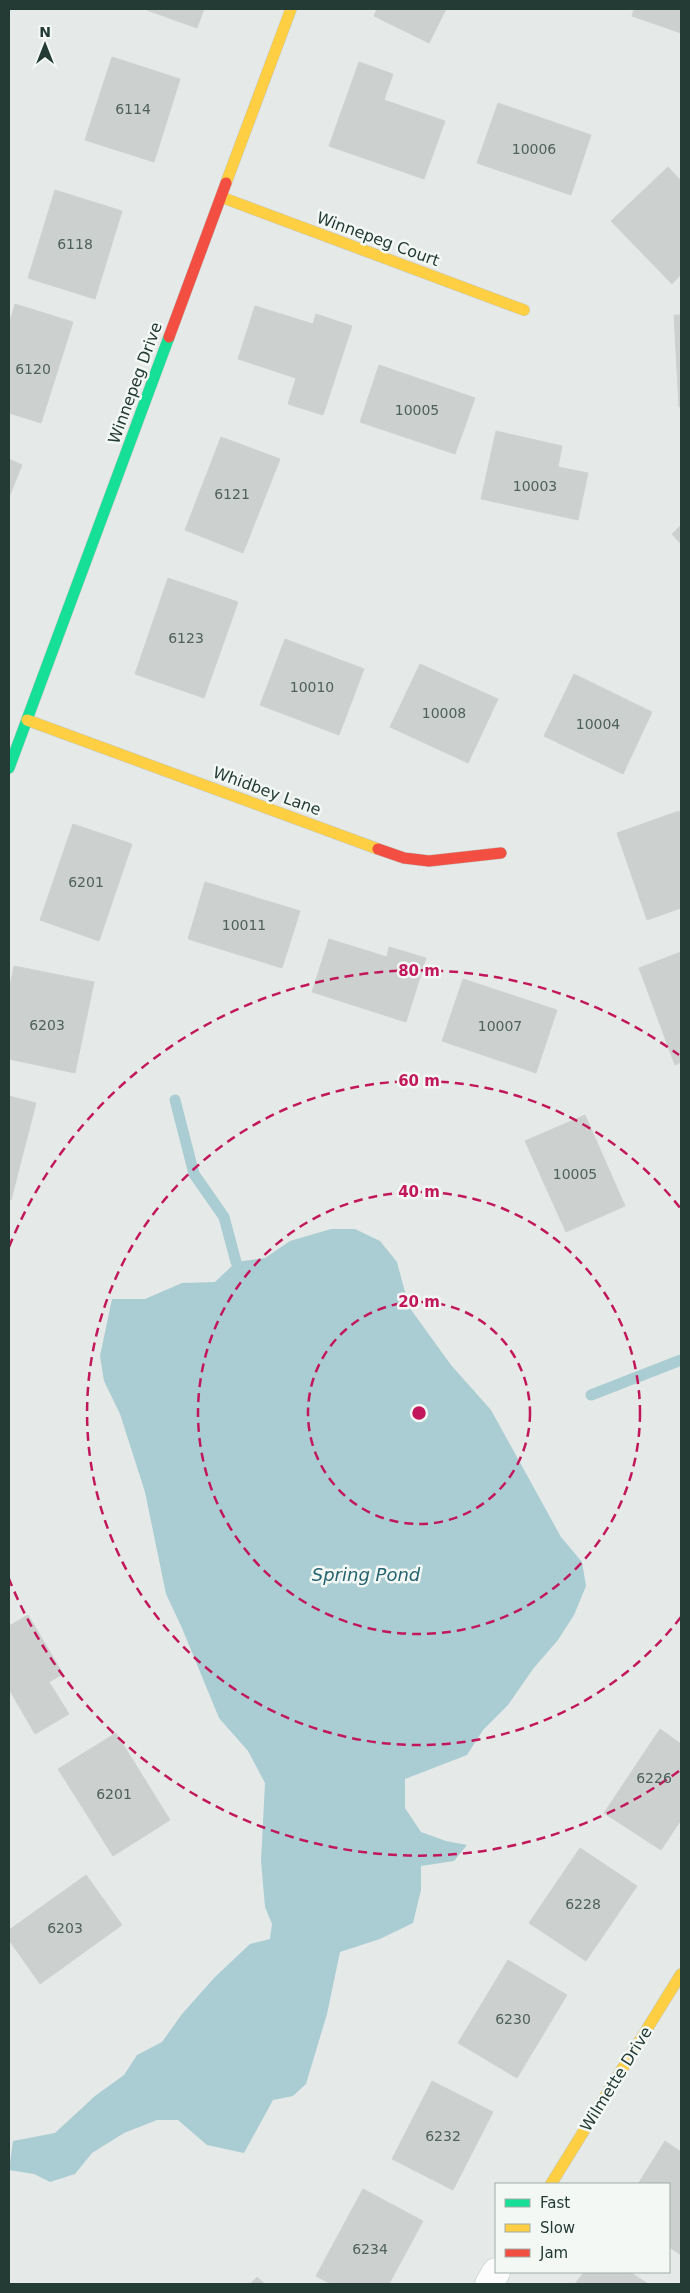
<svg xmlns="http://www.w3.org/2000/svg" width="690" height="2293" viewBox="0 0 690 2293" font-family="'DejaVu Sans',sans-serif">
<rect width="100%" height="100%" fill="#e5e9e7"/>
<path fill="#aacdd3" d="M 331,1229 L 355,1229 L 380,1241 L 397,1262 L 409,1307 L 451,1365 L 491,1410 L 561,1537 L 582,1562 L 586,1586 L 574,1615 L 558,1640 L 533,1669 L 508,1705 L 483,1730 L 467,1755 L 405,1779 L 405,1808 L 421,1832 L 446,1841 L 467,1845 L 454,1861 L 421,1866 L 421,1890 L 413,1923 L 380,1939 L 340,1952 L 327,2014 L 306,2084 L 293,2096 L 273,2100 L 244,2153 L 207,2145 L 178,2120 L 157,2120 L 124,2133 L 92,2153 L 75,2174 L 50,2182 L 34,2174 L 9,2170 L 13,2141 L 55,2133 L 95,2096 L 124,2075 L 137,2055 L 162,2042 L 182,2014 L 215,1977 L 250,1944 L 270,1939 L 272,1924 L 265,1907 L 261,1861 L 265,1783 L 248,1751 L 219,1718 L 182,1628 L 166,1594 L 145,1492 L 120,1414 L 104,1381 L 100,1356 L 112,1299 L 145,1299 L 182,1283 L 215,1282 L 236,1262 L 265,1258 L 290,1241 Z"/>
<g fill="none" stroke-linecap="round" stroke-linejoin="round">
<path stroke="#aacdd3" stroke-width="11" d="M 175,1100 L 194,1174 L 224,1217 L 236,1262
M 591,1395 L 681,1360"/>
</g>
<path fill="#ccd0cf" stroke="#ced2d0" d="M 144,9 L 204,9 L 197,28 Z
M 377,9 L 446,9 L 429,43 L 374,16 Z
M 634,9 L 681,9 L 681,33 L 632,16 Z
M 112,57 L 180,79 L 154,162 L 85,140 Z
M 359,62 L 393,74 L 384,100 L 445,121 L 424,179 L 329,146 Z
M 498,103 L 591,135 L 571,195 L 477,163 Z
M 668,167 L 681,181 L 681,274 L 672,284 L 611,221 Z
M 55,190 L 122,211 L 95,299 L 28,278 Z
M 15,304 L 73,322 L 41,423 L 9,413 L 9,324 Z
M 255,306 L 313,324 L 316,314 L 352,326 L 323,415 L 288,404 L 296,378 L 238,359 Z
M 674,315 L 681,315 L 681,406 L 679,407 Z
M 379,365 L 475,398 L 455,454 L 360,422 Z
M 496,431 L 562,446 L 558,467 L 588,473 L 578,520 L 481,499 Z
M 221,437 L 280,459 L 243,553 L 185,530 Z
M 9,459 L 22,465 L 9,497 Z
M 681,525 L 681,544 L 672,534 Z
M 168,578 L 238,602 L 204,698 L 135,674 Z
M 285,639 L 364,669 L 339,735 L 260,705 Z
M 420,664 L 498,699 L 468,763 L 390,727 Z
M 574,674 L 652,712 L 623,774 L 544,736 Z
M 679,811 L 681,818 L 681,908 L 647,920 L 617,833 Z
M 73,824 L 132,844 L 99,941 L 40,920 Z
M 205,882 L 300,911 L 282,968 L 188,939 Z
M 329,939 L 387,957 L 389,947 L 426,958 L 406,1022 L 312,992 Z
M 681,952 L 681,1062 L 675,1065 L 639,968 Z
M 14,966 L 94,982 L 75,1073 L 9,1059 L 9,991 Z
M 463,979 L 557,1010 L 536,1073 L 442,1041 Z
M 9,1096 L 36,1103 L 11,1200 L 9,1200 Z
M 585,1115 L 625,1206 L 566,1232 L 525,1141 Z
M 28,1615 L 63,1674 L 49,1682 L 69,1714 L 35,1734 L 9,1689 L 9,1626 Z
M 660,1729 L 681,1744 L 681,1820 L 661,1850 L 604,1813 Z
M 116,1733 L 170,1820 L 113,1856 L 58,1769 Z
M 580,1848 L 637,1886 L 586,1961 L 529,1923 Z
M 86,1875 L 122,1925 L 40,1984 L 9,1940 L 9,1930 Z
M 508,1960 L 567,1995 L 517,2078 L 458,2043 Z
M 432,2081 L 493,2112 L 453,2190 L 392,2159 Z
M 665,2141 L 681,2152 L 681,2255 L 669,2247 L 669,2184 L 638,2184 Z
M 363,2189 L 423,2221 L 389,2284 L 331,2284 L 316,2276 Z
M 584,2272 L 630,2272 L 648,2284 L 575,2284 Z
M 257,2277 L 265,2284 L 250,2284 Z"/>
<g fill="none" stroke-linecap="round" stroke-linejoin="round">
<defs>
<path id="street" d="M 489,2284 L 496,2272"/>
<path id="fast" d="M 9,768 L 169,337"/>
<path id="slow" d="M 226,183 L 291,9
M 221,197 L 524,310
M 27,720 L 378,849
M 551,2184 L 681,1974"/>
<path id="jam" d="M 169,337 L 226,183
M 378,849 L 404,858 L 429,861 L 501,853"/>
</defs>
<use href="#street" stroke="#c2c6c4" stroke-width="29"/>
<use href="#fast" stroke="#c0c7c4" stroke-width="12"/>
<use href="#slow" stroke="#c0c7c4" stroke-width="12"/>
<use href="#jam" stroke="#c0c7c4" stroke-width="12"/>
<use href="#street" stroke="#fbfcfb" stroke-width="28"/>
<use href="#fast" stroke="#16e098" stroke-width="11"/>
<use href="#slow" stroke="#ffcf43" stroke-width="11"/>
<use href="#jam" stroke="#f24e42" stroke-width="11"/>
</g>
<g fill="none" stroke="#c2185b" stroke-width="2.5" stroke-dasharray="9 6">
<circle cx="419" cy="1413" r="111"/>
<circle cx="419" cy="1413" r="221"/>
<path d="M681 1617A332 332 0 1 1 681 1209"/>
<path d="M679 1771A442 442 0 0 1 9 1579M9 1247A442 442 0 0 1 679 1055"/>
</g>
<g text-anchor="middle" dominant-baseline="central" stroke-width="5" stroke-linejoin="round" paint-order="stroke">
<g font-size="14" fill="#4f615c">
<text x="133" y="109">6114</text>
<text x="534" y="149">10006</text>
<text x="75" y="244">6118</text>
<text x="33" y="369">6120</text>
<text x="417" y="410">10005</text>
<text x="535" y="486">10003</text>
<text x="232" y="494">6121</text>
<text x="186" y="638">6123</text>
<text x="312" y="687">10010</text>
<text x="444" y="713">10008</text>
<text x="598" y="724">10004</text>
<text x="86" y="882">6201</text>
<text x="244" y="925">10011</text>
<text x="47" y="1025">6203</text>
<text x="500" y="1026">10007</text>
<text x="575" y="1174">10005</text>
<text x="654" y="1778">6226</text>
<text x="114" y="1794">6201</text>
<text x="583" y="1904">6228</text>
<text x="65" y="1928">6203</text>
<text x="513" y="2019">6230</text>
<text x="443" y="2136">6232</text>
<text x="370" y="2249">6234</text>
</g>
<g font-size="16" fill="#243b35" stroke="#f3f8f5">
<text transform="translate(378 239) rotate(20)">Winnepeg Court</text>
<text transform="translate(135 383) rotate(-70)">Winnepeg Drive</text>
<text transform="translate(267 791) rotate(20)">Whidbey Lane</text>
<text transform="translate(616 2079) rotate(-58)">Wilmette Drive</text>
</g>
<g font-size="18" font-style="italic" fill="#246370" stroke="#f3f8f5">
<text x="366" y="1574">Spring Pond</text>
</g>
</g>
<circle cx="419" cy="1413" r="8" fill="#c2185b" stroke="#f3f8f5" stroke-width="2.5"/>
<g font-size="15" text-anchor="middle" font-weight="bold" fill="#c2185b" stroke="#f3f8f5" stroke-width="5" stroke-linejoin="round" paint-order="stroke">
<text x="419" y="976">80 m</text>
<text x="419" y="1086">60 m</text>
<text x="419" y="1197">40 m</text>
<text x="419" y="1307">20 m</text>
</g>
<rect width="690" height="2293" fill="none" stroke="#243b35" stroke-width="20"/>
<rect x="495" y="2183" width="175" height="90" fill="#f3f8f5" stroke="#a0aca8"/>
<rect x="505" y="2199" width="25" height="8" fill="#16e098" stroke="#a0aca8"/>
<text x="540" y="2208" font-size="15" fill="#243b35">Fast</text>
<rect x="505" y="2224" width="25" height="8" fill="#ffcf43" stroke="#a0aca8"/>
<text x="540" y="2233" font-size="15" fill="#243b35">Slow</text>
<rect x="505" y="2249" width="25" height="8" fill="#f24e42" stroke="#a0aca8"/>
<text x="540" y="2258" font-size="15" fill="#243b35">Jam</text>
<g transform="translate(45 45)" stroke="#f3f8f5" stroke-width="4" paint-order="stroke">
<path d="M0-4L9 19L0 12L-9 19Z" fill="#243b35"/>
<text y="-8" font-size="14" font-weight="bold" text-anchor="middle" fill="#243b35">N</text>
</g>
</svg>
